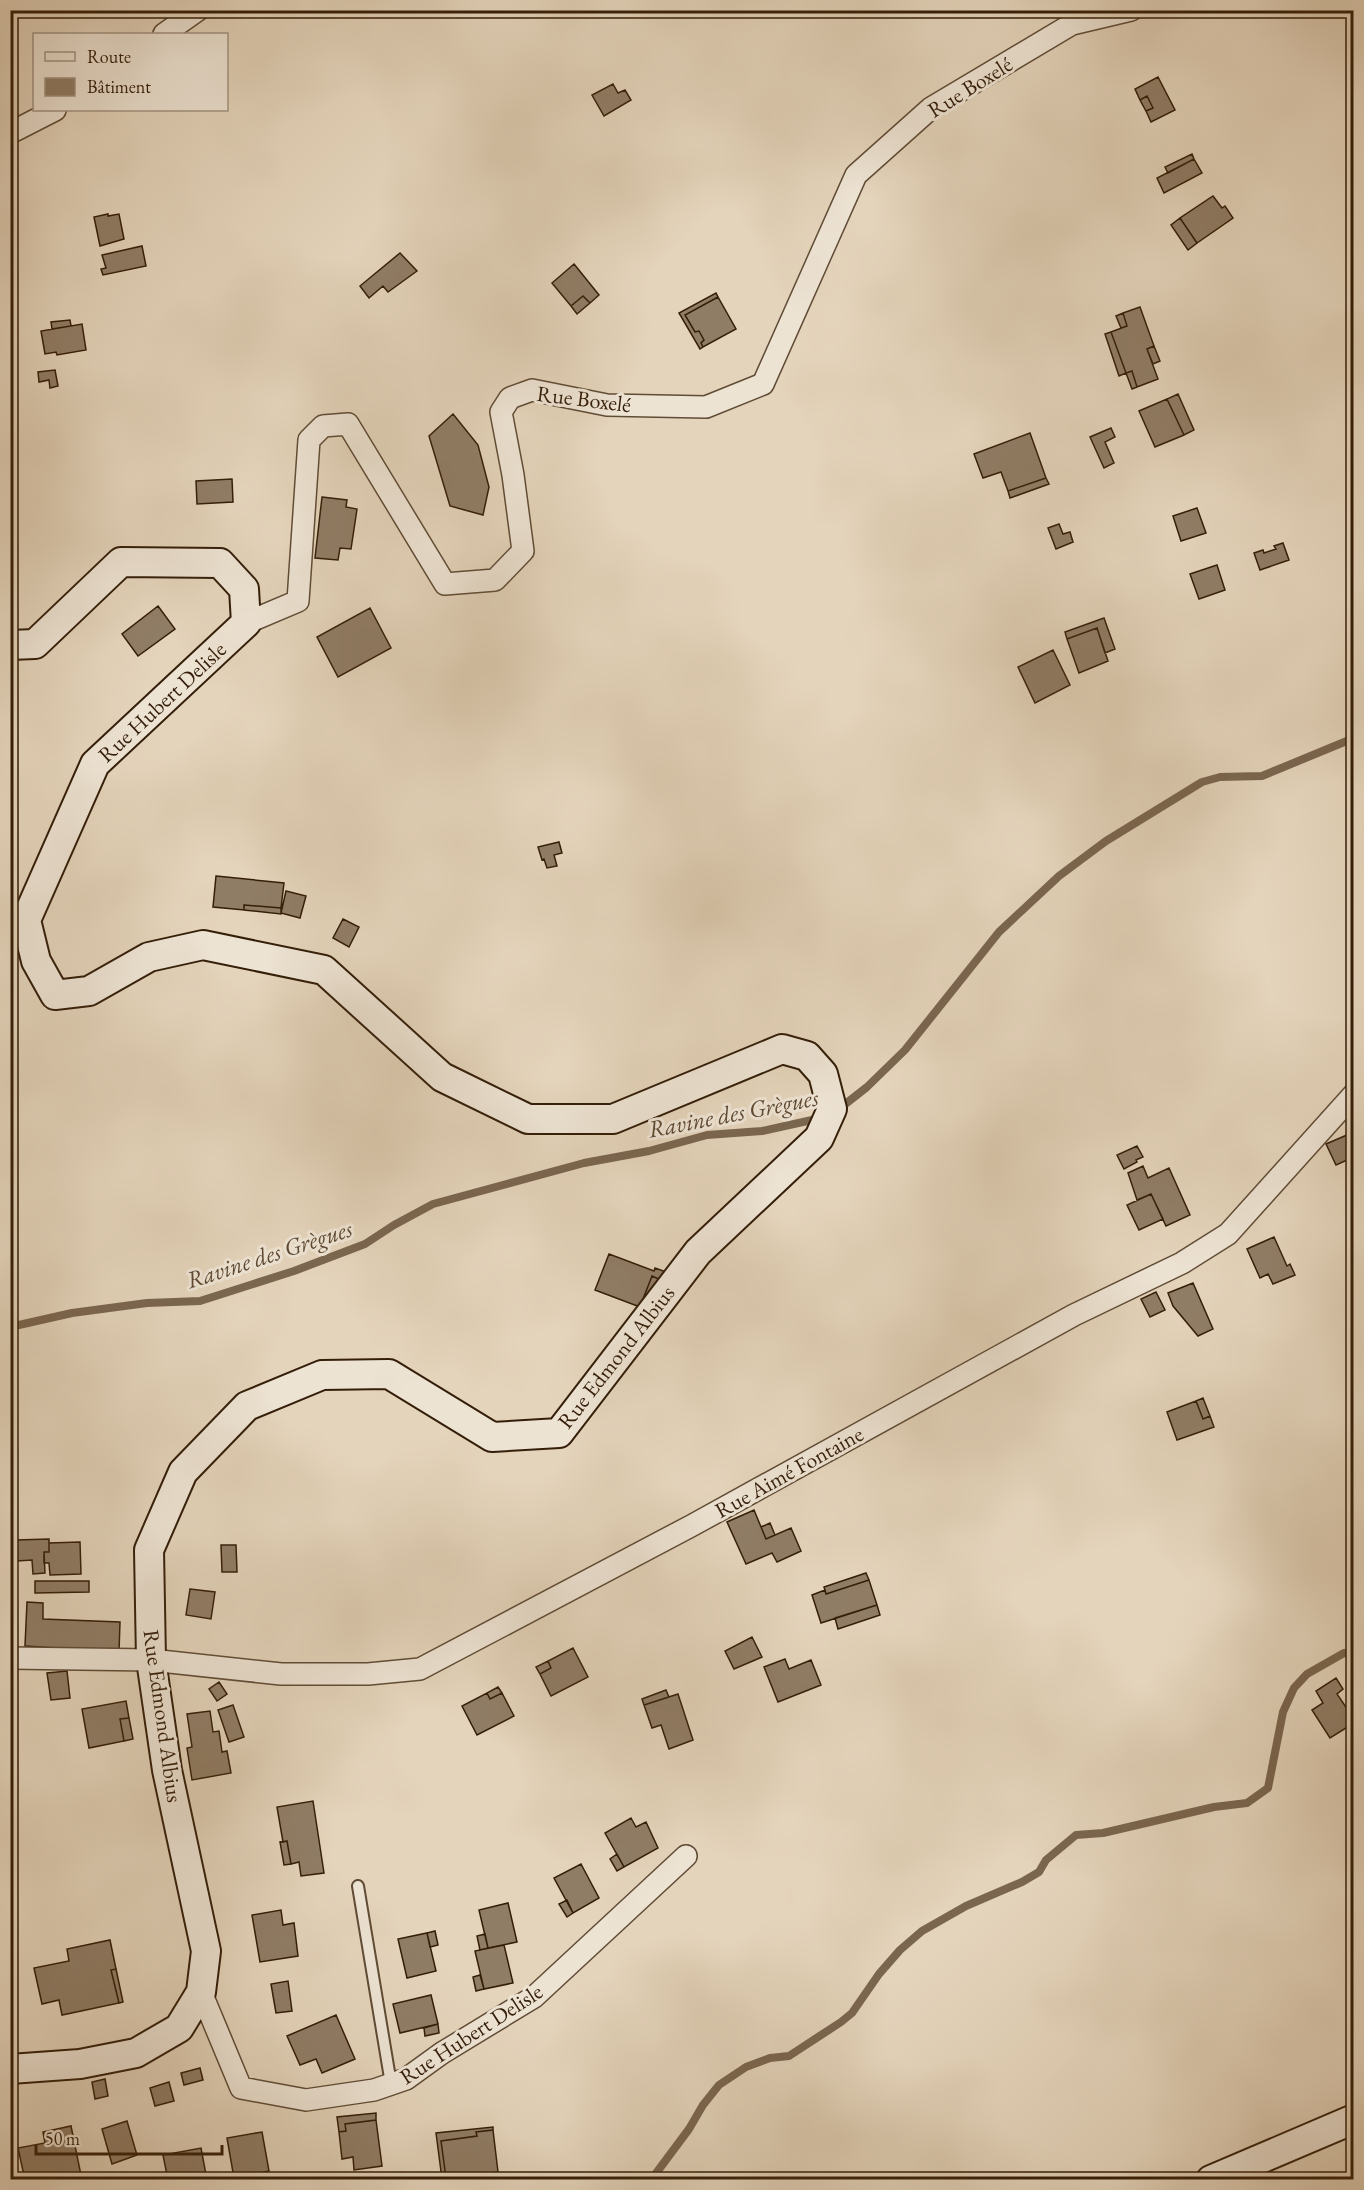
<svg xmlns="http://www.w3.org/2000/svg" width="1364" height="2190" viewBox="0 0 1364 2190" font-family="'EB Garamond',serif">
<rect width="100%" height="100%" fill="#e4d4bb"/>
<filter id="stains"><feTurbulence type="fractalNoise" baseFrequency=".00333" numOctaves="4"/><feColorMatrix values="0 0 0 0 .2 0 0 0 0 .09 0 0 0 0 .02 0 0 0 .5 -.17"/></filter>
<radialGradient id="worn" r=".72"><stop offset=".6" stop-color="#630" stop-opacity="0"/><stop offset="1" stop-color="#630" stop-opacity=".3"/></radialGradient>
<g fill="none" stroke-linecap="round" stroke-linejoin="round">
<path stroke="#7a664f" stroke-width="8" d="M 839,1109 L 867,1087 L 905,1050 L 999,932 L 1059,876 L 1106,841 L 1202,782 L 1220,777 L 1262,776 L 1354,738
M 10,1327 L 72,1313 L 147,1303 L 200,1301 L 294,1271 L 365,1244 L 394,1225 L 433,1204 L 584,1163 L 649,1151 L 707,1135 L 762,1131 L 821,1118
M 651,2180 L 689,2129 L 703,2105 L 719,2085 L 746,2067 L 770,2058 L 789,2056 L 841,2022 L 852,2013 L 879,1974 L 900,1950 L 922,1931 L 966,1906 L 1022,1882 L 1039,1872 L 1046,1860 L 1076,1835 L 1103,1833 L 1214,1807 L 1247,1803 L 1268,1788 L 1283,1712 L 1294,1688 L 1307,1674 L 1344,1653 L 1354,1652"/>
</g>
<path fill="#907d66" stroke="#341e09" stroke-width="1.5" d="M 1158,77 L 1175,110 L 1151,122 L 1146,111 L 1153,108 L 1147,96 L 1140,100 L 1135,89 Z
M 613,84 L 618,93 L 625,90 L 631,100 L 604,116 L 592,95 Z
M 1147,96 L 1153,108 L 1146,111 L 1140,100 Z
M 1192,154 L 1194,159 L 1168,173 L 1165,167 Z
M 1194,159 L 1202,173 L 1164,193 L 1157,178 Z
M 1213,196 L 1222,208 L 1225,206 L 1233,218 L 1197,243 L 1180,218 Z
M 108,214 L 108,216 L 119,214 L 124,239 L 100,246 L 94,217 Z
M 1180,218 L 1197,243 L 1188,250 L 1171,225 Z
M 142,246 L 146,266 L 103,275 L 101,269 L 106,268 L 102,255 Z
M 400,253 L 417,271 L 388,292 L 383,286 L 369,298 L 360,286 Z
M 574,264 L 599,295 L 590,303 L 583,296 L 571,306 L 552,283 Z
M 716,293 L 718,297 L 685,315 L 695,332 L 699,331 L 704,340 L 701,343 L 703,347 L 700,349 L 679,313 Z
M 583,296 L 590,303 L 577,314 L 571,306 Z
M 718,297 L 736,329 L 703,347 L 701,343 L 704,340 L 699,331 L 695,332 L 685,315 Z
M 1140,307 L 1154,346 L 1147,349 L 1158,379 L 1137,387 L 1132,371 L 1126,373 L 1111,332 L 1127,326 L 1123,313 Z
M 1123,313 L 1127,326 L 1121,328 L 1116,316 Z
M 70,320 L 71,326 L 52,329 L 51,322 Z
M 82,324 L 86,350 L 57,355 L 56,352 L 45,354 L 41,331 Z
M 1111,332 L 1126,373 L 1119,376 L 1105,334 Z
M 1154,346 L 1160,361 L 1153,364 L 1147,349 Z
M 55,370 L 58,386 L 50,388 L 49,380 L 39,382 L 38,372 Z
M 1132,371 L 1137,387 L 1132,389 L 1126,373 Z
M 1178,394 L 1194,430 L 1184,435 L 1167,399 Z
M 1167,399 L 1184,435 L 1155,447 L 1139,411 Z
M 453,414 L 478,445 L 489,487 L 483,515 L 450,506 L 429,436 Z
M 1111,428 L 1115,437 L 1105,442 L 1114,463 L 1104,468 L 1090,437 Z
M 1030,433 L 1046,478 L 1008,491 L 1001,472 L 983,478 L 974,454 Z
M 1046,478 L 1049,484 L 1010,498 L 1008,491 Z
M 232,479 L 233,502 L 197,504 L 196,481 Z
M 322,497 L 347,500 L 346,507 L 357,509 L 351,549 L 340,548 L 338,560 L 315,558 Z
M 1197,508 L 1206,533 L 1181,541 L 1173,516 Z
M 1059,524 L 1063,534 L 1070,532 L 1073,542 L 1056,549 L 1048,528 Z
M 1283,543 L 1289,560 L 1260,570 L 1254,553 L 1263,550 L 1264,553 L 1276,549 L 1274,546 Z
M 1217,565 L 1225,590 L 1199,599 L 1190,574 Z
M 158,606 L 175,629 L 138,656 L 122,634 Z
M 370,608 L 391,648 L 338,677 L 317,637 Z
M 1104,618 L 1115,649 L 1105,653 L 1097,628 L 1067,639 L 1065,632 Z
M 1097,628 L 1108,661 L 1079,673 L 1067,639 Z
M 1053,650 L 1070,685 L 1035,703 L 1018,667 Z
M 559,842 L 562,853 L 554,855 L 557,866 L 547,868 L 544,859 L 542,860 L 538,847 Z
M 216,876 L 284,883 L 281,908 L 244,905 L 244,910 L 213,907 Z
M 286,891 L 306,896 L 300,918 L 281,913 Z
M 244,905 L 281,908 L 281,914 L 244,910 Z
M 343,919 L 359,927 L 349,947 L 333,938 Z
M 1354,1132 L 1354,1157 L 1336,1165 L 1326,1144 Z
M 1137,1146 L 1143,1157 L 1136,1160 L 1137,1162 L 1124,1169 L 1117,1155 Z
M 1143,1166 L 1148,1178 L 1169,1168 L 1190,1215 L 1166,1226 L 1151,1194 L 1137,1200 L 1128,1173 Z
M 1151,1194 L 1163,1219 L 1139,1230 L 1127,1205 Z
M 1274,1237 L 1287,1266 L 1290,1264 L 1295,1275 L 1273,1284 L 1268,1274 L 1260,1278 L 1247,1249 Z
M 609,1254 L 654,1271 L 655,1268 L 666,1272 L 663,1281 L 652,1276 L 640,1307 L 595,1290 Z
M 652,1276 L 663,1281 L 655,1303 L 643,1299 Z
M 1193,1283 L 1213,1329 L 1198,1336 L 1173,1306 L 1168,1293 Z
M 1156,1292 L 1165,1310 L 1150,1317 L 1141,1299 Z
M 1203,1398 L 1210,1416 L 1203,1419 L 1196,1401 Z
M 1196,1401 L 1203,1419 L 1210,1416 L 1214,1427 L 1177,1440 L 1167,1412 Z
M 754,1510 L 766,1539 L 791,1528 L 801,1551 L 777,1562 L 772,1553 L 746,1564 L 727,1522 Z
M 770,1523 L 775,1535 L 766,1539 L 761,1527 Z
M 49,1539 L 49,1552 L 44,1552 L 45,1573 L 33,1574 L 32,1560 L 17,1561 L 16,1540 Z
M 80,1542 L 81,1574 L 50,1575 L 49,1563 L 44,1563 L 44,1552 L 49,1552 L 49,1543 Z
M 221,1545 L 236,1545 L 237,1572 L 222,1572 Z
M 866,1573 L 869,1580 L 826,1594 L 824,1587 Z
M 869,1580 L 877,1605 L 821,1623 L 812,1595 L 825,1590 L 826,1594 Z
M 35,1581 L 89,1581 L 89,1592 L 35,1593 Z
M 190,1589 L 215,1592 L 211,1619 L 186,1615 Z
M 27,1602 L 43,1603 L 43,1619 L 120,1622 L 119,1652 L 25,1646 Z
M 877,1605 L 880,1615 L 838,1629 L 835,1618 Z
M 752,1637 L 762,1657 L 734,1669 L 725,1651 Z
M 573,1648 L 588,1677 L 551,1696 L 540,1674 L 551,1668 L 548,1661 Z
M 785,1659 L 789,1669 L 811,1660 L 821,1685 L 778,1702 L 764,1667 Z
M 548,1661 L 551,1668 L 540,1674 L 536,1667 Z
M 67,1671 L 70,1698 L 51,1700 L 47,1673 Z
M 1336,1678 L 1343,1689 L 1337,1694 L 1354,1719 L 1354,1723 L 1330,1738 L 1312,1710 L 1323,1703 L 1316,1691 Z
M 219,1682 L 227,1694 L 217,1701 L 209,1689 Z
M 498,1687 L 502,1693 L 490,1699 L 487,1693 Z
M 666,1690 L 669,1697 L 644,1705 L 642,1699 Z
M 487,1693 L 490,1699 L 502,1693 L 514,1716 L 477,1735 L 462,1706 Z
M 678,1694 L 693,1740 L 669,1749 L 661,1725 L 652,1728 L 644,1705 Z
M 126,1701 L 129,1718 L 120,1719 L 124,1741 L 89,1748 L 82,1709 Z
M 233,1705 L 244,1737 L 229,1742 L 218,1710 Z
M 210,1711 L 213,1732 L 219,1731 L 222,1752 L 227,1751 L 231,1773 L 192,1780 L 187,1748 L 192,1747 L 187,1714 Z
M 129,1718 L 133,1739 L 124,1741 L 120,1719 Z
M 313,1801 L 324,1873 L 301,1876 L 299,1862 L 291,1864 L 287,1841 L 283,1842 L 277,1807 Z
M 631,1818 L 636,1827 L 646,1822 L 658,1848 L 624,1867 L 605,1833 Z
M 287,1841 L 291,1864 L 284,1865 L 280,1842 Z
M 617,1854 L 624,1867 L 617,1871 L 610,1859 Z
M 581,1864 L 599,1898 L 573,1913 L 554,1878 Z
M 567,1900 L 573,1913 L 567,1917 L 559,1904 Z
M 508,1903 L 517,1942 L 488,1948 L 479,1910 Z
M 281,1910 L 283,1925 L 294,1923 L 298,1956 L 260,1962 L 252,1915 Z
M 435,1931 L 438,1945 L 430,1947 L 427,1933 Z
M 427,1933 L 436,1971 L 407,1978 L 398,1939 Z
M 485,1934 L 488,1948 L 480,1950 L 477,1936 Z
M 110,1940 L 116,1969 L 111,1970 L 119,2003 L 62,2015 L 59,2000 L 42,2004 L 34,1968 L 69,1961 L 67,1949 Z
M 504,1945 L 513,1983 L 484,1989 L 475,1951 Z
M 116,1969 L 123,2002 L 119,2003 L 111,1970 Z
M 480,1975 L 484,1989 L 476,1991 L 473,1977 Z
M 288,1981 L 292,2011 L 276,2013 L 271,1984 Z
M 431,1995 L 438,2024 L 400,2033 L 393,2004 Z
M 336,2015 L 355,2059 L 322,2073 L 316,2059 L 300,2065 L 287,2036 Z
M 438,2024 L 439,2033 L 425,2036 L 424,2028 Z
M 200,2068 L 203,2080 L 184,2085 L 181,2073 Z
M 105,2079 L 108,2096 L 95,2099 L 92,2082 Z
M 169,2082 L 174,2101 L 155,2106 L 150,2088 Z
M 376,2113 L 376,2120 L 345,2124 L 346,2131 L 339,2132 L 337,2117 Z
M 376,2120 L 382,2166 L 354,2170 L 353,2157 L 342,2159 L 339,2132 L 346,2131 L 345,2124 Z
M 127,2121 L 137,2155 L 112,2164 L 102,2129 Z
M 71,2126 L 82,2180 L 25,2180 L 18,2148 L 45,2143 L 43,2132 Z
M 493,2127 L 493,2130 L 476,2132 L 477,2136 L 441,2141 L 446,2178 L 442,2179 L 436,2133 Z
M 493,2130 L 498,2172 L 446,2178 L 441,2141 L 477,2136 L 476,2132 Z
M 262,2132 L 269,2171 L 234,2178 L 227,2138 Z
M 201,2148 L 207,2180 L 168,2180 L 163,2155 Z"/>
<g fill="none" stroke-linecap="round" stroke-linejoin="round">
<defs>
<path id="service" d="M 358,1886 L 391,2084"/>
<path id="minor" d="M 164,34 L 198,10
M 10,133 L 55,110
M 246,623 L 298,601 L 309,440 L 323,426 L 348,424 L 445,584 L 495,580 L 523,551 L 513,475 L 501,412 L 510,398 L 532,390 L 607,405 L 706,407 L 763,384 L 856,175 L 931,108 L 1072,24 L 1131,10
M 10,1658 L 151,1660 L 281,1674 L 368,1674 L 420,1669 L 691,1526 L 1074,1315 L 1182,1263 L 1228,1234 L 1354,1094
M 201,1992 L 241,2088 L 306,2100 L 374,2090 L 406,2079 L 442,2053 L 534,1997 L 686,1856"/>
<path id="secondary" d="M 10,645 L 35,644 L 121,562 L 220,563 L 244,589 L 246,623 L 95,764 L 26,920 L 36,961 L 55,995 L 89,991 L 149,957 L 203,945 L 324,970 L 442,1077 L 528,1119 L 613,1119 L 782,1049 L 807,1056 L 823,1074 L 832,1109 L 819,1138 L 698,1252 L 559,1433 L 492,1437 L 389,1374 L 322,1375 L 247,1406 L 183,1472 L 149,1550 L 151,1660 L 167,1770 L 206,1951 L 201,1992 L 179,2028 L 136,2053 L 80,2064 L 10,2069
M 1211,2180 L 1354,2119"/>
</defs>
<use href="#service" stroke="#604c36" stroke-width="14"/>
<use href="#minor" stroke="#604c36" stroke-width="24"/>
<use href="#secondary" stroke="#341e09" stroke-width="32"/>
<use href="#service" stroke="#ede3d3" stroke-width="10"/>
<use href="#minor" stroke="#ede3d3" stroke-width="21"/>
<use href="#secondary" stroke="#ede3d3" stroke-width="28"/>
</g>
<g text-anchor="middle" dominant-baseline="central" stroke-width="6" stroke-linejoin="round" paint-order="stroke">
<g font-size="22" fill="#341e09" stroke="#ede3d3">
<text transform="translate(970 87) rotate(-32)">Rue Boxelé</text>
<text transform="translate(584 399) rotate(7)">Rue Boxelé</text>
<text transform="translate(162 702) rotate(-43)">Rue Hubert Delisle</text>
<text transform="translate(616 1357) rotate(-52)">Rue Edmond Albius</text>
<text transform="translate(789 1472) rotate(-29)">Rue Aimé Fontaine</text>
<text transform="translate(163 1716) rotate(82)">Rue Edmond Albius</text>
<text transform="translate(471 2034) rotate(-33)">Rue Hubert Delisle</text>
</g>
<g font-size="24" font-style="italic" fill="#5d4832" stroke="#ede3d3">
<text transform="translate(733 1113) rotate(-11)">Ravine des Grègues</text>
<text transform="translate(269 1254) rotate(-18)">Ravine des Grègues</text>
</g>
</g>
<rect width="1364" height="2190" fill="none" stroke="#e4d4bb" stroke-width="36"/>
<rect x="12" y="12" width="1340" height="2166" fill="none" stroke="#341e09" stroke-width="3"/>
<rect x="18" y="18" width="1328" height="2154" fill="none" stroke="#341e09" stroke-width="1.5"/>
<rect x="33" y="33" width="195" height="78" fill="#ede3d3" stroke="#a39482" stroke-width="1.5"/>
<rect x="45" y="52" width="30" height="9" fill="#ede3d3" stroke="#a39482" stroke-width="1.5"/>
<text x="87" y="63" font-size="18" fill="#341e09">Route</text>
<rect x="45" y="78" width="30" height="18" fill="#907d66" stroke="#a39482" stroke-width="1.5"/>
<text x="87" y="93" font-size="18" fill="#341e09">Bâtiment</text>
<path d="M36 2145v9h186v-9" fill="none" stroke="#341e09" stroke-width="3"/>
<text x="45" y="2145" font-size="18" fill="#341e09" stroke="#ede3d3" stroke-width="4.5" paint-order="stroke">50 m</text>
<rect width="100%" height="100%" filter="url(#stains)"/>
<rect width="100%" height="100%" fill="url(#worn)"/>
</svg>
